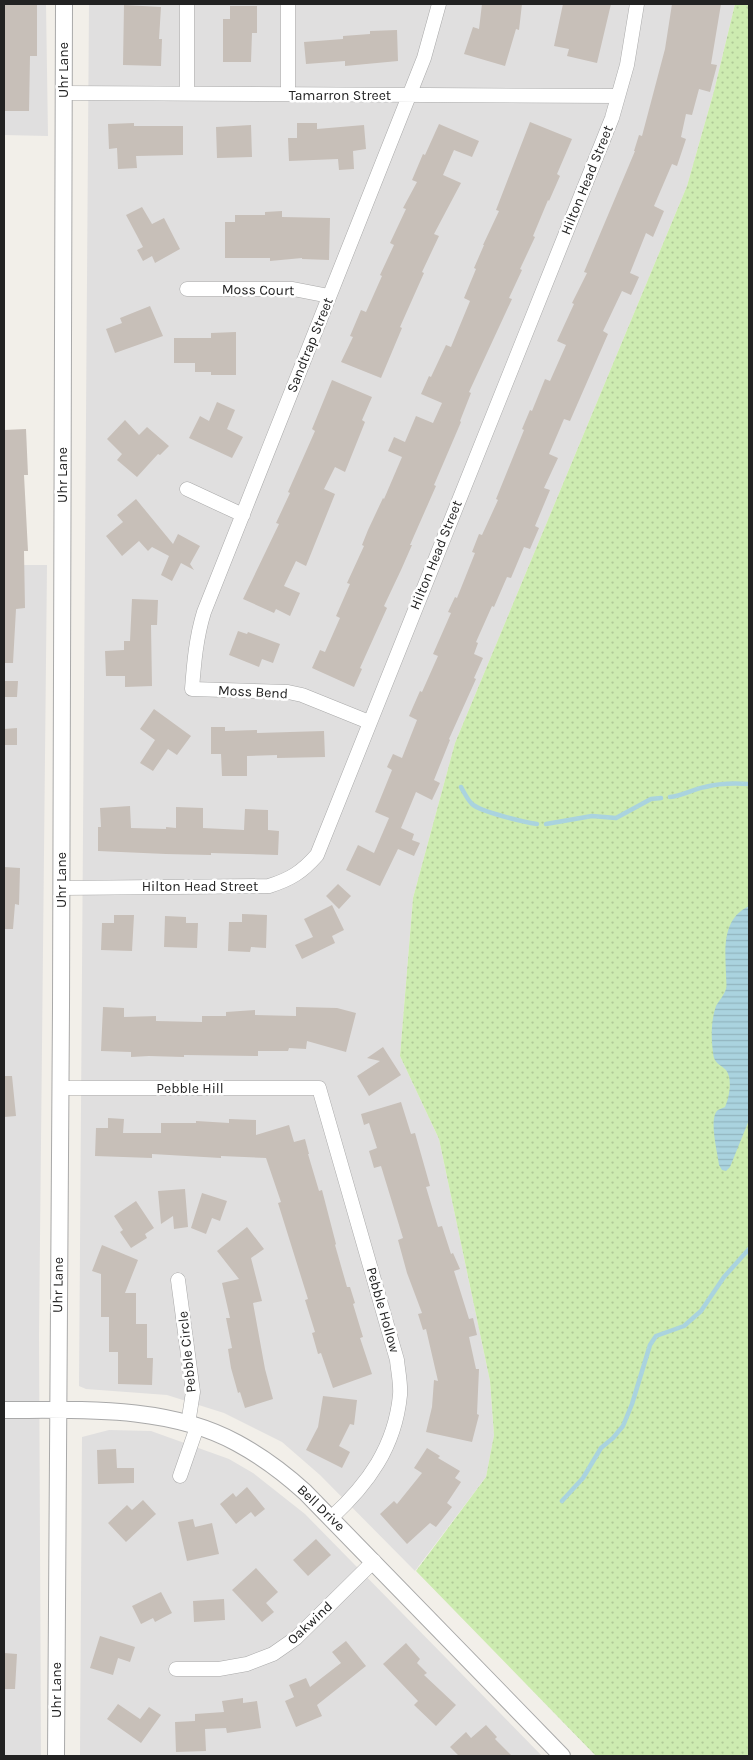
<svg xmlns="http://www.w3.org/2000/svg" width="753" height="1760" viewBox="0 0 753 1760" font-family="Karla,sans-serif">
<defs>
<pattern id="grass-dots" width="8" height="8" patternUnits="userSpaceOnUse" patternTransform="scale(1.25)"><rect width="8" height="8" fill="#cdebb0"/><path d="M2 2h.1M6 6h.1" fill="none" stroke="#b0c997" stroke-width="1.8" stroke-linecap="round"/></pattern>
<pattern id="water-rules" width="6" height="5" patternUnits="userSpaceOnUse" patternTransform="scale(1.25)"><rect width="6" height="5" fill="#aad3df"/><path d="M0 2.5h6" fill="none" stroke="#92b5bf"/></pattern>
</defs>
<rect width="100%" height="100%" fill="#f2efe9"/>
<path fill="#e0dfdf" d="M 4,4 L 46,4 L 48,136 L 4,135 Z
M 89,4 L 735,4 L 714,91 L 687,186 L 455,743 L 413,898 L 400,1056 L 439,1139 L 490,1381 L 494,1435 L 486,1477 L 415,1571 L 320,1475 L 282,1442 L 224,1413 L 167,1395 L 86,1389 L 79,1386 Z
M 4,565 L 47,565 L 39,1335 L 41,1756 L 4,1756 Z
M 109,1430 L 151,1431 L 229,1459 L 253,1473 L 305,1514 L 542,1756 L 80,1756 L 82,1437 Z"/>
<path fill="url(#grass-dots)" d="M 735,4 L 749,4 L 749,1756 L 596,1756 L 416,1571 L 486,1477 L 494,1435 L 490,1381 L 439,1139 L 400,1056 L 413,898 L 455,743 L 687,186 L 714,91 Z"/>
<path fill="url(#water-rules)" d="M 749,906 L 749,1120 L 730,1167 L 726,1171 L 722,1170 L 719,1165 C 718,1154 708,1118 718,1110 C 720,1109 723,1108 725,1107 C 729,1098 733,1079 726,1070 C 719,1063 714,1064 713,1052 C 711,1038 711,1020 716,1006 C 719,1001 724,995 726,989 C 727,985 726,979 726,974 C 725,948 722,919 749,906 Z"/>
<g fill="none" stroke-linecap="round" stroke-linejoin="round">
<path stroke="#aad3df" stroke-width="4.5" d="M 461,787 C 464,792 467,799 472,804 C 481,812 524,822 537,824
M 670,797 C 682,796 693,789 705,787 C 720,783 734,783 749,784
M 546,824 L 592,816 L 616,818 L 651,799 L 661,798
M 562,1501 L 583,1478 L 601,1448 L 613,1438 L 623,1426 L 632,1404 L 650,1345 L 656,1336 L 684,1326 L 701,1311 L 724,1277 L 749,1249"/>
</g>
<path fill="#c7bfb8" d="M 4,4 L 37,4 L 37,56 L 30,56 L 29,111 L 4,111 Z
M 482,4 L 522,4 L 519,30 L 516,29 L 505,66 L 464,54 L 473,27 L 479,29 Z
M 563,4 L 611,4 L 597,63 L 567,56 L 569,49 L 554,46 Z
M 672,4 L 721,4 L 711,64 L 717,65 L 710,92 L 699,89 L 692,115 L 686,114 L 681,137 L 686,139 L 677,166 L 672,164 L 654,206 L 664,211 L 653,237 L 646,233 L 630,273 L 639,277 L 631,295 L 622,291 L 603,331 L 608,334 L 570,421 L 564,419 L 549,454 L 558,458 L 544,488 L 550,490 L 535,526 L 539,528 L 530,549 L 524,547 L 511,578 L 507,577 L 494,607 L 492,606 L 476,642 L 478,643 L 474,654 L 483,658 L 474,678 L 476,679 L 449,739 L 450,740 L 434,780 L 440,783 L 432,800 L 416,792 L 401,828 L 414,834 L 412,840 L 420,843 L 414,856 L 398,849 L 380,886 L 346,870 L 358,845 L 374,853 L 389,818 L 375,812 L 392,770 L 387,767 L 393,754 L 402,758 L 417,720 L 409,716 L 420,691 L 422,692 L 438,656 L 433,654 L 451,613 L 448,612 L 455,597 L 457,598 L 475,553 L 472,552 L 479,534 L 482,535 L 498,500 L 496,499 L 524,430 L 522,429 L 530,410 L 532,411 L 545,379 L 550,381 L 566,345 L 557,341 L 574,304 L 572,303 L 587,273 L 584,272 L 635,151 L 634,151 L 639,135 L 642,136 L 665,49 Z
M 124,5 L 161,7 L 159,39 L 162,39 L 161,66 L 123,65 Z
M 230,6 L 257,6 L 257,33 L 252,33 L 251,62 L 223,62 L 223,19 L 230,19 Z
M 397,30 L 398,61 L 345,66 L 345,61 L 306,64 L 304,42 L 343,39 L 343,36 L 370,34 L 370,31 Z
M 530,122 L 572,139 L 557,174 L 560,176 L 549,201 L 548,200 L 533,236 L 535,237 L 520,269 L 522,270 L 509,298 L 512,299 L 469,392 L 471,393 L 460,421 L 461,422 L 434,485 L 436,486 L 410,545 L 412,545 L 401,570 L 384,606 L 387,608 L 360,668 L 362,669 L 354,687 L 312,668 L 320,650 L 325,652 L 340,618 L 336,616 L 350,584 L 347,583 L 364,546 L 362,545 L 368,530 L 383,498 L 384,499 L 402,457 L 388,451 L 394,437 L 405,442 L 416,416 L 433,423 L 442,403 L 421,394 L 429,376 L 431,377 L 446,345 L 451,347 L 470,301 L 464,298 L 476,269 L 474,268 L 484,245 L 483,245 L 499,211 L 496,210 Z
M 134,123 L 134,126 L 183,126 L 183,155 L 136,156 L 137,168 L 118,169 L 117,148 L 109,149 L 108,124 Z
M 297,123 L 317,123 L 317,129 L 364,125 L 366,149 L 353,151 L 354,169 L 339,170 L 338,159 L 289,161 L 288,138 L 297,138 Z
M 439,124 L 479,141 L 472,157 L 454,150 L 443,175 L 461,183 L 434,234 L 439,236 L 422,272 L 424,273 L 400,327 L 402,328 L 381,378 L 341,362 L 353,337 L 350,336 L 361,310 L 366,312 L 382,276 L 380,275 L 394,245 L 390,243 L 406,209 L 403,208 L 417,182 L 412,180 L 423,154 L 425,155 Z
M 251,125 L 252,157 L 217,158 L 216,127 Z
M 142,207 L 152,224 L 164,218 L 180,249 L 155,263 L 152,256 L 143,261 L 137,250 L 143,247 L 126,215 Z
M 282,211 L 282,217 L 330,218 L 329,260 L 302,259 L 302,258 L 270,261 L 270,258 L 225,258 L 225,222 L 235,222 L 235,215 L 265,215 L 265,212 Z
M 150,306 L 163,336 L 115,353 L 106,329 L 122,323 L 120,318 Z
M 236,332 L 236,375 L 211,375 L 211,372 L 195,372 L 195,363 L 174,363 L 174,338 L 211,338 L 211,333 Z
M 332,380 L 372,397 L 362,420 L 365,422 L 345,472 L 335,467 L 324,489 L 335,494 L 306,566 L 296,561 L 284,586 L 300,593 L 290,616 L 276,609 L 274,613 L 243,599 L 279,524 L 276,523 L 290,493 L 288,492 L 315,431 L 312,429 Z
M 217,402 L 235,410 L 227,429 L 243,437 L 232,458 L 189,438 L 200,416 L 209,421 Z
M 125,420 L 139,435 L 147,427 L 169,446 L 160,455 L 158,454 L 137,477 L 117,460 L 122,454 L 107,439 Z
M 26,429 L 28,475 L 24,475 L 28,551 L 24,551 L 25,608 L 16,609 L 13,663 L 4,663 L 4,430 Z
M 136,499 L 173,544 L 178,534 L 200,546 L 190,564 L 194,570 L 181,563 L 172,581 L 161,575 L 169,556 L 152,547 L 148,551 L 139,541 L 122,556 L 106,536 L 123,522 L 117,515 Z
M 132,599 L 158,600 L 157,625 L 151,625 L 152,686 L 125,687 L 125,676 L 106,676 L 105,651 L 124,650 L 124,641 L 130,641 Z
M 238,631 L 247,634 L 248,632 L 280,644 L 273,663 L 262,659 L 259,667 L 229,655 Z
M 4,681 L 18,681 L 17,697 L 4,697 Z
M 154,709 L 191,736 L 177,755 L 168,749 L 153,771 L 140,763 L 155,740 L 140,729 Z
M 211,727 L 225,727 L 225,731 L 257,730 L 257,733 L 324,731 L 325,757 L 277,758 L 277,755 L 247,756 L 247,776 L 222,776 L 221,754 L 211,754 Z
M 17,728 L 17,745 L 4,745 L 4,729 Z
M 130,806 L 131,828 L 166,829 L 166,827 L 176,828 L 176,807 L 203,808 L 203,828 L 244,830 L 245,809 L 268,810 L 268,830 L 279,831 L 278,855 L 211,853 L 211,855 L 166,854 L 98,851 L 98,827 L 101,827 L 100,808 Z
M 4,867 L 20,868 L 19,905 L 15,904 L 13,929 L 4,929 Z
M 338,884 L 351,896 L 339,909 L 326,896 Z
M 332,905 L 344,930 L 332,936 L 335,943 L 302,959 L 295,945 L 313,937 L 304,919 Z
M 242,914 L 267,915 L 266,948 L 251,947 L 250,952 L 228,951 L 229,922 L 242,922 Z
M 114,915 L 134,915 L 132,951 L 101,950 L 102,923 L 114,923 Z
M 165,916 L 186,917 L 186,923 L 198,923 L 197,948 L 164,947 Z
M 103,1007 L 124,1008 L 124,1017 L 156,1016 L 156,1021 L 202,1022 L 202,1016 L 226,1016 L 226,1012 L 255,1010 L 255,1015 L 296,1016 L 296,1007 L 337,1008 L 356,1013 L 346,1052 L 307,1041 L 306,1049 L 289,1048 L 288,1051 L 258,1051 L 258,1056 L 184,1055 L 184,1057 L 149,1056 L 131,1057 L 131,1052 L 101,1051 Z
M 383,1047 L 401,1075 L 369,1096 L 357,1076 L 380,1061 L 367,1058 Z
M 4,1076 L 12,1076 L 16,1116 L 4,1117 Z
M 401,1102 L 411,1134 L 415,1133 L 430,1186 L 426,1187 L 438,1227 L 442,1226 L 451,1254 L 453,1253 L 460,1269 L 454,1271 L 469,1319 L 473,1318 L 477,1335 L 469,1337 L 476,1369 L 479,1369 L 477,1414 L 479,1415 L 472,1442 L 426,1432 L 432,1407 L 434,1380 L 438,1381 L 426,1329 L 423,1330 L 418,1314 L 422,1313 L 407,1273 L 398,1240 L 403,1238 L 381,1166 L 374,1168 L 369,1151 L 377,1148 L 369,1123 L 364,1125 L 361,1114 Z
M 108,1118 L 124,1119 L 123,1133 L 161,1133 L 161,1123 L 196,1123 L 196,1121 L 229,1123 L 229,1119 L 256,1120 L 256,1135 L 289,1125 L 294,1142 L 305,1139 L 309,1154 L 308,1154 L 319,1191 L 322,1190 L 336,1244 L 335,1245 L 347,1287 L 350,1287 L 355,1303 L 353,1304 L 363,1337 L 360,1338 L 372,1374 L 333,1388 L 321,1353 L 318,1354 L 312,1333 L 315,1332 L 305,1300 L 308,1299 L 278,1203 L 281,1202 L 266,1158 L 221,1156 L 221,1158 L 152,1154 L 152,1158 L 95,1156 L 96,1128 L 108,1128 Z
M 185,1189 L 188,1227 L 174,1229 L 173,1216 L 161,1224 L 158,1191 Z
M 202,1193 L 227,1201 L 220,1221 L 212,1218 L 206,1234 L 191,1228 Z
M 136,1201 L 154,1228 L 145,1234 L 147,1238 L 131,1248 L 120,1232 L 123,1230 L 114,1216 Z
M 247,1227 L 264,1249 L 251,1258 L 262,1301 L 253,1303 L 265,1369 L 273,1399 L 245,1408 L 240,1392 L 238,1393 L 231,1368 L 228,1349 L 232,1348 L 226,1318 L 230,1318 L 222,1283 L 239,1279 L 217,1251 Z
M 102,1245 L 138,1260 L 125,1293 L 136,1293 L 136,1324 L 147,1324 L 147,1358 L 153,1358 L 152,1385 L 118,1384 L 118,1352 L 109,1352 L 109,1317 L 101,1317 L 101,1274 L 92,1271 Z
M 323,1396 L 357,1400 L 354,1425 L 350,1424 L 339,1446 L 350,1452 L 342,1468 L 306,1450 L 318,1427 Z
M 427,1448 L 440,1456 L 438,1458 L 460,1471 L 455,1478 L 461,1482 L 447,1503 L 452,1507 L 436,1527 L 430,1523 L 407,1544 L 380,1514 L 394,1501 L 397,1504 L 422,1473 L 414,1468 Z
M 116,1449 L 117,1468 L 134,1468 L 134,1483 L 98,1484 L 97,1450 Z
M 247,1487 L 265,1509 L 255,1517 L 251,1512 L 236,1524 L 220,1504 L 233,1493 L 236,1497 Z
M 143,1500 L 156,1514 L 126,1542 L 108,1523 L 127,1505 L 132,1510 Z
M 193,1519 L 195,1527 L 212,1523 L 219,1554 L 187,1561 L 178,1522 Z
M 316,1539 L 331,1555 L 308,1576 L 293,1560 Z
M 256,1568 L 278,1592 L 266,1603 L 274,1612 L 262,1622 L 232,1590 Z
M 161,1592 L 172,1613 L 155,1622 L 153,1618 L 141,1624 L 132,1606 Z
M 224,1599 L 225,1620 L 194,1622 L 193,1601 Z
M 100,1636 L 135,1647 L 130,1662 L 118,1658 L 113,1675 L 90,1668 Z
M 346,1641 L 366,1666 L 317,1705 L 322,1716 L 296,1727 L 285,1701 L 294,1697 L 289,1685 L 306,1678 L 310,1687 L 341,1663 L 332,1652 Z
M 406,1643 L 420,1659 L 417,1663 L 427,1673 L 424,1675 L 456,1705 L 436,1726 L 414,1705 L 418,1701 L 383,1664 Z
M 4,1653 L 17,1654 L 15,1689 L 4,1689 Z
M 243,1698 L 243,1703 L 257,1701 L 261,1728 L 227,1733 L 226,1728 L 205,1729 L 206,1751 L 176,1752 L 175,1722 L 195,1721 L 195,1714 L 224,1712 L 222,1701 Z
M 118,1704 L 140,1719 L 149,1707 L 161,1715 L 141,1743 L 107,1719 Z
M 486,1725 L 497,1737 L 495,1739 L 512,1756 L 459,1756 L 450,1747 L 466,1732 L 471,1738 Z"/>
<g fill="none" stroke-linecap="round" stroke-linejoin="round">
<defs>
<path id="minor" d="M 63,93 L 618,96
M 187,93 L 187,4
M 288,94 L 288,4
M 187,289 L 293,289 L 329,296
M 187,489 L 243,515
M 369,722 L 302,695 L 288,692 L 192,689 C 194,663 196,638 204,612 L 424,58 L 439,4
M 61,888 L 269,886 C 291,879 302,872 317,855 L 612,118 L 627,65 L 637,4
M 61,1088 L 319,1088 L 397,1360 C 398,1371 401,1384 400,1395 C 395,1447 368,1484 331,1518
M 178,1280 L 193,1392 L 188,1424
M 180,1476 L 197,1427
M 176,1669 L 219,1669 L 247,1664 L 273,1654 L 296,1638 L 374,1561"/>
<path id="tertiary" d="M 4,1410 C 80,1410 168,1405 237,1443 C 261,1456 284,1473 305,1492 L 562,1756
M 56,1756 L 61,1007 L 64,4"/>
</defs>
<use href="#minor" stroke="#a9a9a9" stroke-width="15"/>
<use href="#tertiary" stroke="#a9a9a9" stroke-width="18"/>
<use href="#minor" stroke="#fff" stroke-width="14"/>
<use href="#tertiary" stroke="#fff" stroke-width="16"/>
</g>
<g text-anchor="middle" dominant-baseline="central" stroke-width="5" stroke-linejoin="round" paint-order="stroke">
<g font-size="14" fill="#222" stroke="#fff">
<text transform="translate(63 70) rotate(-90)">Uhr Lane</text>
<text x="340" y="95">Tamarron Street</text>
<text transform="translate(587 180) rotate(-68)">Hilton Head Street</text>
<text transform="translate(258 290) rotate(1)">Moss Court</text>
<text transform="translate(310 345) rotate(-68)">Sandtrap Street</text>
<text transform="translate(62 475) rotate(-90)">Uhr Lane</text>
<text transform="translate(436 555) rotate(-68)">Hilton Head Street</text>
<text transform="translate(253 692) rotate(3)">Moss Bend</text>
<text transform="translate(61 880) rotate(-90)">Uhr Lane</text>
<text x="200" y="886">Hilton Head Street</text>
<text x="190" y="1088">Pebble Hill</text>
<text transform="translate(58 1285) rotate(-89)">Uhr Lane</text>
<text transform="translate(383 1310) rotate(74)">Pebble Hollow</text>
<text transform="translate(187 1352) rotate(-96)">Pebble Circle</text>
<text transform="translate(321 1508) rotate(44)">Bell Drive</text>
<text transform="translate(310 1623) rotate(-43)">Oakwind</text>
<text transform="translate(56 1690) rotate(-90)">Uhr Lane</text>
</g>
</g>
<rect width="753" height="1760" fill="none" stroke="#222222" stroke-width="10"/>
</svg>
